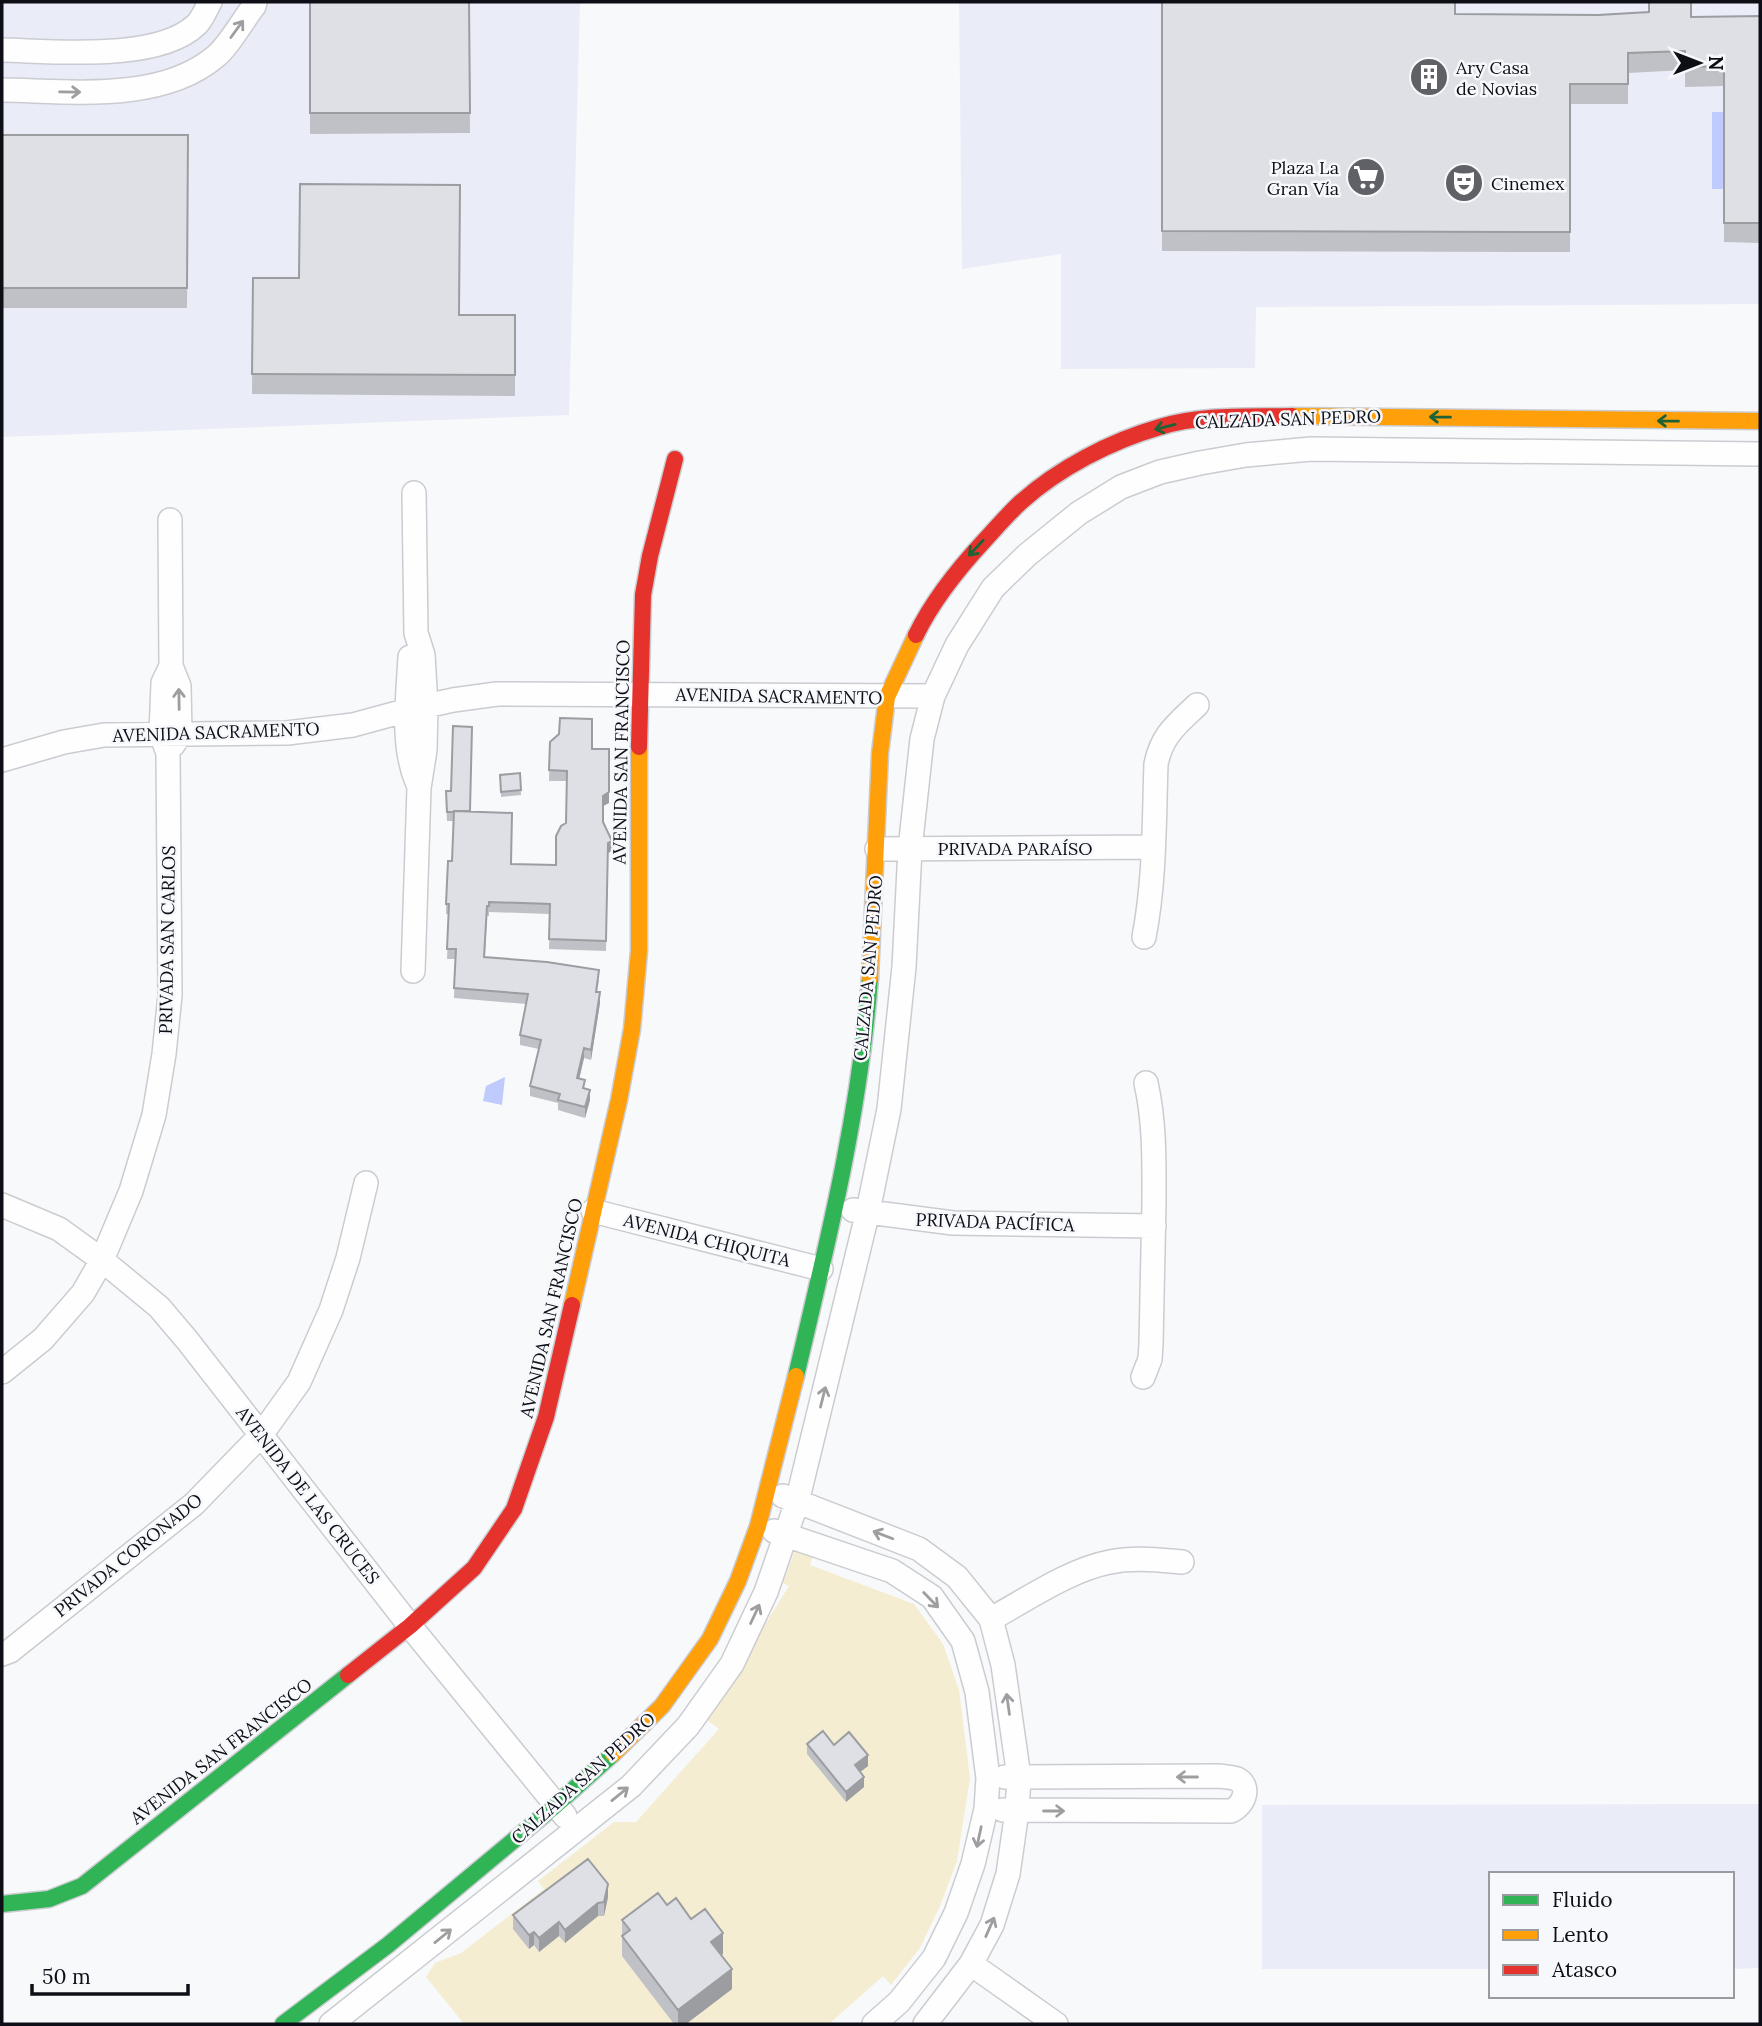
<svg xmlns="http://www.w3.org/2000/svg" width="1762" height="2026" viewBox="0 0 1762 2026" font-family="Lora,serif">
<rect width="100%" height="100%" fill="#f8f9fb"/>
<path fill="#eaedf7" d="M 2,2 L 580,2 L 569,415 L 2,437 Z
M 959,2 L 1760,2 L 1760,304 L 1256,307 L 1255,368 L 1061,369 L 1061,254 L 962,269 Z
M 1760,1804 L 1760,1968 L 1732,1969 L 1732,1874 L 1491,1874 L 1491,1969 L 1262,1969 L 1262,1805 Z"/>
<path fill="#f4edd1" d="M 796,1548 L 814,1554 L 810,1565 L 914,1604 L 943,1644 L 959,1690 L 970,1778 L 957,1861 L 940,1906 L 920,1948 L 891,1985 L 883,1976 L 829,2024 L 464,2024 L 426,1977 L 435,1963 L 461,1953 L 544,1889 L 538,1881 L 614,1822 L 636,1822 L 719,1729 L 706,1719 L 789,1586 L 783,1583 Z"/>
<path fill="#bfcbfc" d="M 1712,112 L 1724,112 L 1723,189 L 1712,189 Z
M 505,1077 L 502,1105 L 483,1101 L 486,1086 Z"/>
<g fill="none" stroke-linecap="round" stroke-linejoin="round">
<defs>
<path id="street" d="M 2,50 C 52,51 157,62 196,25 C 202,20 206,9 210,2
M 2,90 C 69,91 160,103 215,57 C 228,47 243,20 254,6 L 255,2
M 170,520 L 171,666 L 179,686 L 180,734 L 173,745
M 410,657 C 408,697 401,744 417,782
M 2,760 L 64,742 L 104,735 L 287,733 L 353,725 L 408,710 L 453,700 L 497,694 L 933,696
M 877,849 L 1153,847
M 1144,937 C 1155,880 1154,822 1156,764 C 1162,735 1176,725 1197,705
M 413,971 L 419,788 L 425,750 L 426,706 L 423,655 L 416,633 L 414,493
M 2,1205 L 59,1229 L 102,1260 L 159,1307 L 187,1340 L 410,1626 L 565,1816
M 853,1210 L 953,1223 L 1154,1226
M 593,1211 L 821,1269
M 2,1372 L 43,1339 L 83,1293 L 102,1260 L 131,1191 L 154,1115 L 164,1054 L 170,995 L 168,753 L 161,734 L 163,683 L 171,666
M 1143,1377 L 1150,1359 L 1151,1344 C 1152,1297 1153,1250 1154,1203 C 1154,1162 1155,1123 1146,1083
M 783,1496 L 919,1549 L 957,1577 L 991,1619 L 1003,1665 L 1019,1777 L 1017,1811 L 1008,1874 L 992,1925 L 971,1964 L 925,2024
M 774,1531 L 892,1571 L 932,1597 L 963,1641 L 977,1692 L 988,1778 L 986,1809 L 973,1864 L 956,1913 L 934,1958 L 899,2002 L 874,2024
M 991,1619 C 1026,1600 1071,1569 1110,1562 C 1134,1557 1158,1560 1182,1562
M 2,1654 L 10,1651 L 194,1504 L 261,1435 L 299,1382 L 331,1310 L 348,1258 L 366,1183
M 1003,1810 L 1231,1811 C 1243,1806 1252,1787 1237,1779 C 1232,1777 1225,1777 1220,1776 L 1005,1777
M 971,1964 L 1056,2024
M 331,2024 L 631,1786 L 688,1726 L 732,1664 L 766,1592 L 797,1502 L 868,1211 L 889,1109 L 904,967 L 910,849 L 922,739 L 933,696 L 957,645 L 993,588 L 1027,555 L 1079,513 L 1121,487 L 1160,472 L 1200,463 L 1246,455 L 1311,449 L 1760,454"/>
<path id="fast" d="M 796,1376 C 827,1245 860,1113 870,978
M 2,1904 L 49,1899 L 82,1886 L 348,1675
M 283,2024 L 388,1945 L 556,1805 L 613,1754"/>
<path id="slow" d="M 1292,416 L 1760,421
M 870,978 L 880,753 L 887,697 L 916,635
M 572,1305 L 619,1100 L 632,1029 L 639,951 L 639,747
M 613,1754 L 662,1706 L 710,1639 L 738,1581 L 758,1526 L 796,1376"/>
<path id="jam" d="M 916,635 C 933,600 958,569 984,541 C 996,528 1008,514 1021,502 C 1059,468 1111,441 1160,427 C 1202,414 1248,417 1292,416
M 639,747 L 643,595 L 650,556 L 675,459
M 348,1675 L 410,1626 L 474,1568 L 514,1509 L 546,1417 L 572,1305"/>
</defs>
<use href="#street" stroke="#cbccd1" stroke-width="26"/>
<use href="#fast" stroke="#cbccd1" stroke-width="19"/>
<use href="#slow" stroke="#cbccd1" stroke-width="19"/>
<use href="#jam" stroke="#cbccd1" stroke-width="19"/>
<use href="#street" stroke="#fefefe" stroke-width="23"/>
<use href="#fast" stroke="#30b455" stroke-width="16"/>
<use href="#slow" stroke="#ff9f0a" stroke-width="16"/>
<use href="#jam" stroke="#e5322d" stroke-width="16"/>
</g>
<path fill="#bfc1c6" d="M 310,2 L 469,2 L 470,133 L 310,134 Z
M 1162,2 L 1455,14 L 1691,17 L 1760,16 L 1760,243 L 1724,242 L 1724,86 L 1685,87 L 1685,70 L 1628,73 L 1628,104 L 1570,104 L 1570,252 L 1162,251 Z
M 2,135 L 188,135 L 187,308 L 2,308 Z
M 253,278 L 459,315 L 515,315 L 515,396 L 252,394 Z
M 550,742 L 592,749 L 609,803 L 603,806 L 603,822 L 612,851 L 608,853 L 606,951 L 549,949 L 550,914 L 489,912 L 489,916 L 487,916 L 485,957 L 599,980 L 597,992 L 600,1003 L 591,1060 L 584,1058 L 579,1079 L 585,1088 L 590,1100 L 585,1118 L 558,1110 L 558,1103 L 530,1096 L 530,1086 L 539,1049 L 520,1045 L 520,1035 L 526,1004 L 454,998 L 455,959 L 447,959 L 449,914 L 446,914 L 446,904 L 452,861 L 454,821 L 447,821 L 446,800 L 470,811 L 511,864 L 556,865 L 566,823 L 567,781 L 549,781 Z
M 520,773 L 521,795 L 501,797 L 500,775 Z
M 807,1744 L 834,1745 L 868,1766 L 860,1772 L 864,1787 L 846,1802 L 807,1754 Z
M 608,1897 L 604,1916 L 598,1916 L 565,1943 L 559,1936 L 539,1952 L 534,1945 L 529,1949 L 513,1929 L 513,1915 Z
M 667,1905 L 691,1919 L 723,1954 L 721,1955 L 732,1989 L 686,2024 L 674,2024 L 622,1956 L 622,1920 Z"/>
<path fill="#9b9da1" d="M 609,792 L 609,803 L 603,806 L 603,796 Z
M 612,841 L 612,851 L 608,853 L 606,951 L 608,843 Z
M 600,992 L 600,1003 L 591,1060 L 591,1050 Z
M 584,1048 L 584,1058 L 577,1088 L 577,1078 Z
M 590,1090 L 590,1100 L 585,1118 L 585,1107 Z
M 868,1755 L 868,1766 L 855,1776 L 855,1765 Z
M 864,1777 L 864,1787 L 846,1802 L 846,1792 Z
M 608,1884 L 608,1897 L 604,1916 L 604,1902 Z
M 598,1903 L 598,1916 L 565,1943 L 565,1930 Z
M 559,1922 L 559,1936 L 539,1952 L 539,1938 Z
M 534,1932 L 534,1945 L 529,1949 L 529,1935 Z
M 723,1933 L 723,1954 L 711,1962 L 711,1942 Z
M 732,1969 L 732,1989 L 686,2024 L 678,2024 L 678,2010 Z"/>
<path fill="#dee0e6" stroke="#9b9da1" stroke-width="2" d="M 310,2 L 469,2 L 470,113 L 310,113 Z
M 1162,2 L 1455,2 L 1455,14 L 1598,15 L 1649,12 L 1649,2 L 1691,2 L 1691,17 L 1760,16 L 1760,223 L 1724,223 L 1724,66 L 1685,67 L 1685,51 L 1628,53 L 1628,84 L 1570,84 L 1570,232 L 1162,231 Z
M 2,135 L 188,135 L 187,288 L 2,288 Z
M 300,184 L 460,185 L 459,315 L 515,315 L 515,375 L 252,374 L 253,278 L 299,278 Z
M 560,718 L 592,719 L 592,749 L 609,749 L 609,792 L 603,796 L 603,822 L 612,841 L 608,843 L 606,941 L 549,939 L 550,904 L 489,902 L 489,906 L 487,906 L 484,957 L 547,962 L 599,970 L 596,992 L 600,992 L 591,1050 L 584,1048 L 577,1078 L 585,1080 L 583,1088 L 590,1090 L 585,1107 L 558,1100 L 560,1094 L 530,1086 L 541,1040 L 520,1035 L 528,994 L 454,988 L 456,949 L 447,949 L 449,904 L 446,904 L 448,861 L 452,861 L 454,811 L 512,813 L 511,864 L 556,865 L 556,836 L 561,826 L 566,823 L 567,771 L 549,770 L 550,742 L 559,734 Z
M 453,726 L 472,727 L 470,811 L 454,811 L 454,812 L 447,812 L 446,791 L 451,791 Z
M 520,773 L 521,790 L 501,792 L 500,775 Z
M 823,1731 L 834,1745 L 849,1732 L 868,1755 L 855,1765 L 864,1777 L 846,1792 L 807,1744 Z
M 588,1859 L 608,1884 L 604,1902 L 598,1903 L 565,1930 L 559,1922 L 539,1938 L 534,1932 L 529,1935 L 513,1915 Z
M 658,1893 L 667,1905 L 676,1898 L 691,1919 L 705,1909 L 723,1933 L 711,1942 L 732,1969 L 678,2010 L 622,1936 L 630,1930 L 622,1920 Z"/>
<defs><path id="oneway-shaft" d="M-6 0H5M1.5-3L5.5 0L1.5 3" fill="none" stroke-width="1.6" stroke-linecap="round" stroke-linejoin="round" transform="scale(1.75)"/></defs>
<g stroke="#9e9ea1">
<use href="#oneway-shaft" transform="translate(237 29) rotate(-54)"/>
<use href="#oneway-shaft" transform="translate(70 92) rotate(1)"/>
<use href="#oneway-shaft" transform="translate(179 699) rotate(-91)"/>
<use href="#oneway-shaft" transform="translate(823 1397) rotate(-76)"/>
<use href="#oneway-shaft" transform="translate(883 1535) rotate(-159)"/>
<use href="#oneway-shaft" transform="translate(931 1600) rotate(46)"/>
<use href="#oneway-shaft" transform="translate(755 1614) rotate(-65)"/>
<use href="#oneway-shaft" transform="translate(1008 1704) rotate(-98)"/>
<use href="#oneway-shaft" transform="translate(1187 1777) rotate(180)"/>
<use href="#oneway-shaft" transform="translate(620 1794) rotate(-39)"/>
<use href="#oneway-shaft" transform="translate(1054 1811)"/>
<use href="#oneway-shaft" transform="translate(979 1837) rotate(102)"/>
<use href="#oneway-shaft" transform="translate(990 1927) rotate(-66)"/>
<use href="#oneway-shaft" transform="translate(443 1936) rotate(-39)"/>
</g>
<g stroke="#1f6236">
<use href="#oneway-shaft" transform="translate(1440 417) rotate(-179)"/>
<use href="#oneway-shaft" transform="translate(1668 421) rotate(-179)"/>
<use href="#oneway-shaft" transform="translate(1165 427) rotate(166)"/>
<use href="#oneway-shaft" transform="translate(976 548) rotate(133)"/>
</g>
<defs>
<symbol id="building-disc" viewBox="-11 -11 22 22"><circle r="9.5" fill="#606166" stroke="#f7f8fc"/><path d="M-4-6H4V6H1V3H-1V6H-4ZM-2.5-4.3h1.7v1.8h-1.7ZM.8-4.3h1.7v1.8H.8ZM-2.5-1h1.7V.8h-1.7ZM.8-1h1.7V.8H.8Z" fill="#fff"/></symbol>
<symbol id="supermarket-disc" viewBox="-11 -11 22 22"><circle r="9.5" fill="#606166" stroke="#f7f8fc"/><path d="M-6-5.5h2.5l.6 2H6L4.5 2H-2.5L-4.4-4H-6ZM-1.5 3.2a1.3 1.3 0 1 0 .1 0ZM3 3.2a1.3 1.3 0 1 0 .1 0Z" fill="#fff"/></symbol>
<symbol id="theatre-disc" viewBox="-11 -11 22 22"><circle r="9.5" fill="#606166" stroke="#f7f8fc"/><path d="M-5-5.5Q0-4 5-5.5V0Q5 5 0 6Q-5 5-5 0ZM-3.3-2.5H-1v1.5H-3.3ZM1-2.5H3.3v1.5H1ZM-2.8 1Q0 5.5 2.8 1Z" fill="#fff"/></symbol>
</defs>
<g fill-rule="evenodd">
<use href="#building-disc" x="1407" y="55" width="44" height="44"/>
<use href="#supermarket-disc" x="1344" y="155" width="44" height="44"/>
<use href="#theatre-disc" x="1442" y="161" width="44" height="44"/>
</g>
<g text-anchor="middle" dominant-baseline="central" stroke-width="5" stroke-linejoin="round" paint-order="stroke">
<g font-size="18" fill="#0e0f16" stroke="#f7f8fc" text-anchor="start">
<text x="1456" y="67">Ary Casa<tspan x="1456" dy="21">de Novias</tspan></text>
<text x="1339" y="167" text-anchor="end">Plaza La<tspan x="1339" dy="21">Gran Vía</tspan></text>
<text x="1491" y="183">Cinemex</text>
</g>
<g font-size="18" fill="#0e0f16" stroke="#f7f8fc">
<text transform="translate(1288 419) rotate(-2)">CALZADA SAN PEDRO</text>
<text transform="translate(779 696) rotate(1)">AVENIDA SACRAMENTO</text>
<text transform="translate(216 732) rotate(-2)">AVENIDA SACRAMENTO</text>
<text transform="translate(621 752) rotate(-89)">AVENIDA SAN FRANCISCO</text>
<text x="1015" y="848">PRIVADA PARAÍSO</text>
<text transform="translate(167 940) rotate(-89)">PRIVADA SAN CARLOS</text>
<text transform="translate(868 968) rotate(-85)">CALZADA SAN PEDRO</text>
<text transform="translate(995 1222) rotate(2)">PRIVADA PACÍFICA</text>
<text transform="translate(707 1240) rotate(14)">AVENIDA CHIQUITA</text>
<text transform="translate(551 1308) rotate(-77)">AVENIDA SAN FRANCISCO</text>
<text transform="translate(308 1495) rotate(52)">AVENIDA DE LAS CRUCES</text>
<text transform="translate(128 1555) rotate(-39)">PRIVADA CORONADO</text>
<text transform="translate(221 1751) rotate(-38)">AVENIDA SAN FRANCISCO</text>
<text transform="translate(583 1778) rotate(-42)">CALZADA SAN PEDRO</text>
</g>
</g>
<rect width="1762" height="2026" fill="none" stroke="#0e0f16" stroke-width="7"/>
<rect x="1489" y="1872" width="245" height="126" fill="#f7f8fc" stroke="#9a9ba0" stroke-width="2"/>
<rect x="1503" y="1895" width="35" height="10" fill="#30b455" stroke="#9a9ba0" stroke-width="2"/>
<text x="1552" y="1907" font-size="21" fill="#0e0f16">Fluido</text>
<rect x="1503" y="1930" width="35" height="10" fill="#ff9f0a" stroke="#9a9ba0" stroke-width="2"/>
<text x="1552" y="1942" font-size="21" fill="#0e0f16">Lento</text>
<rect x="1503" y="1965" width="35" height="10" fill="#e5322d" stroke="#9a9ba0" stroke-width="2"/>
<text x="1552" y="1977" font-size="21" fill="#0e0f16">Atasco</text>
<g transform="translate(1699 63) rotate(90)" stroke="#f7f8fc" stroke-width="5" paint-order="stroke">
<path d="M0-5L12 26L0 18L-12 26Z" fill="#0e0f16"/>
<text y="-10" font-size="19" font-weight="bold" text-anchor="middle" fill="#0e0f16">N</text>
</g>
<path d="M32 1984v10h156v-10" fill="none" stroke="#0e0f16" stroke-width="3.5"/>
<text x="42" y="1984" font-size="21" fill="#0e0f16" stroke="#f7f8fc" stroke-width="5" paint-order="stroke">50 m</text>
</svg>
